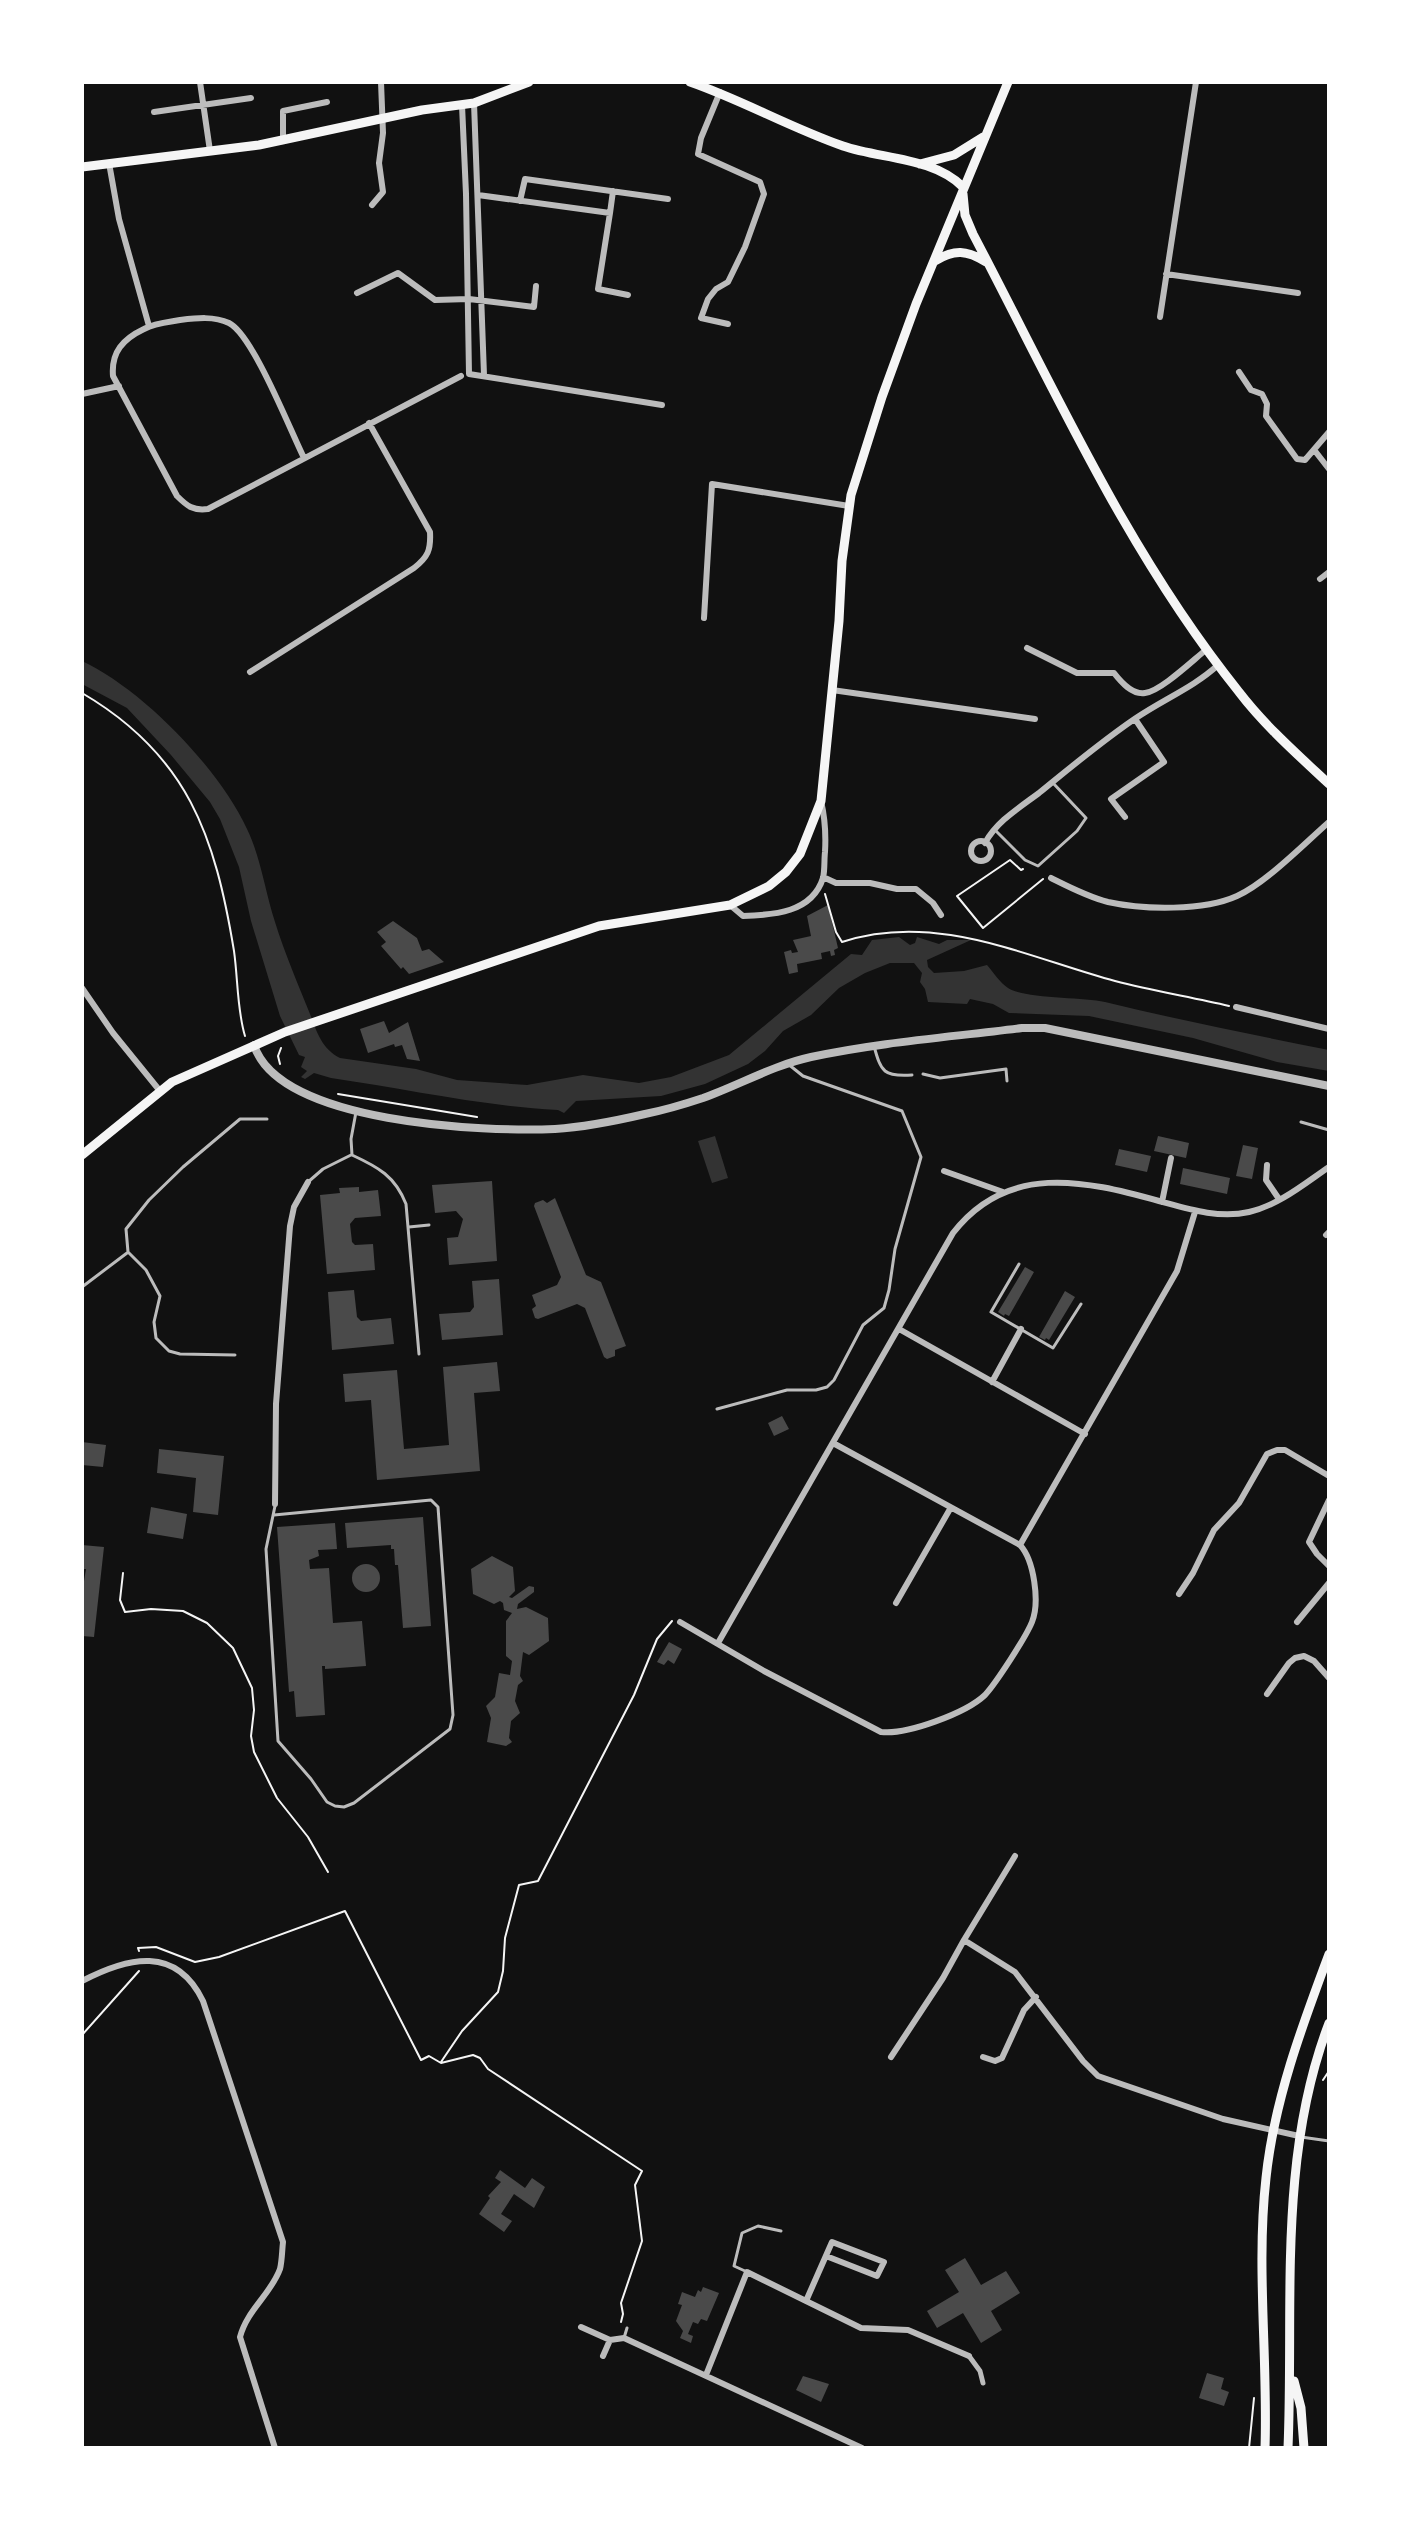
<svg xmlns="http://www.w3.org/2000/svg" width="1411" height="2530" viewBox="0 0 1411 2530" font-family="'Varela Round',sans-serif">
<rect width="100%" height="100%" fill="#111"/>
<path fill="#333" d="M 82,661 C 142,689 219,768 247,829 C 261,858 265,891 275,922 C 285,954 298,984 310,1014 C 317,1032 321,1048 340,1058 L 416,1069 L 457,1080 L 527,1085 L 583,1075 L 639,1083 L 671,1077 L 729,1055 L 851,954 L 862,955 L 872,940 L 899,937 L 910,945 L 915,943 L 917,937 L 939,944 L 947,940 L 971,940 L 927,960 L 928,967 L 934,973 L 964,971 L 987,965 C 993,972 1000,983 1008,988 C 1025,999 1082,997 1105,1002 C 1179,1020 1254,1035 1329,1050 L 1329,1071 L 1277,1062 L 1193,1038 L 1089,1016 L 1009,1013 L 993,1004 L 970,999 L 967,1004 L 928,1002 L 925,989 L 920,982 L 922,973 L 914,963 L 890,963 L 865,973 L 839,988 L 811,1015 L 783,1031 L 765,1051 L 748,1064 L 705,1084 L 661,1096 L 576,1101 L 564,1113 L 558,1110 C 482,1106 407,1089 331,1078 L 314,1073 L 305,1079 L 301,1077 L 307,1071 L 301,1067 L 305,1057 L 299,1055 L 280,1016 L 251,921 L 239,867 L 220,819 L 210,802 L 171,755 L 127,708 L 82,684 Z
M 715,1136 L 728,1178 L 712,1183 L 698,1141 Z"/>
<path fill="#4a4a4a" d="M 828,905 L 838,948 L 834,950 L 835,955 L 831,956 L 830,951 L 821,953 L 822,959 L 797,964 L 798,972 L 789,974 L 784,952 L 791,950 L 792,953 L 798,952 L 793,940 L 811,936 L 807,916 Z
M 393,921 L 417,938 L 422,951 L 429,949 L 444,962 L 409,974 L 403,967 L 401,969 L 381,946 L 386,942 L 377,932 Z
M 384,1021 L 389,1033 L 408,1022 L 420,1061 L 407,1059 L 402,1045 L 395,1047 L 394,1044 L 368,1053 L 360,1029 Z
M 1158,1136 L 1189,1143 L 1186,1158 L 1154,1151 Z
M 1243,1145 L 1258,1148 L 1252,1179 L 1236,1176 Z
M 1119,1149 L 1151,1156 L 1147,1172 L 1115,1165 Z
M 1183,1168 L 1230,1178 L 1227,1194 L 1180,1184 Z
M 492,1181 L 497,1261 L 449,1265 L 447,1238 L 458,1237 L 463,1219 L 456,1211 L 435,1213 L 432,1185 Z
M 359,1187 L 359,1192 L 378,1190 L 381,1216 L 355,1218 L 350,1224 L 352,1242 L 355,1245 L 373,1244 L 375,1270 L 327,1274 L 320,1195 L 340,1193 L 339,1188 Z
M 555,1198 L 586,1275 L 601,1282 L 626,1346 L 615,1350 L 615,1356 L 607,1359 L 604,1357 L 585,1308 L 577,1304 L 538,1319 L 535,1318 L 532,1309 L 536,1306 L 532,1295 L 557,1285 L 561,1277 L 534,1206 L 535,1203 L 543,1200 L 547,1203 Z
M 1025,1267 L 1034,1272 L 1009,1316 L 1005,1314 L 1004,1316 L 998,1312 Z
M 499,1279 L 503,1335 L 442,1340 L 439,1314 L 470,1312 L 474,1307 L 472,1281 Z
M 354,1290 L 357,1317 L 361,1321 L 391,1318 L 394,1344 L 332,1350 L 328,1292 Z
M 1065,1291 L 1075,1297 L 1049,1340 L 1046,1338 L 1045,1340 L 1039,1337 Z
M 497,1362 L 500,1391 L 474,1393 L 480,1471 L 377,1480 L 371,1400 L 345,1402 L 343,1374 L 397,1370 L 404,1449 L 449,1445 L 443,1367 Z
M 782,1416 L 789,1429 L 774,1436 L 768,1423 Z
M 82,1442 L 106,1445 L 103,1467 L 82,1465 Z
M 159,1449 L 224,1456 L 218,1515 L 193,1512 L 196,1478 L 157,1473 Z
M 151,1507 L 187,1514 L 183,1539 L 147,1533 Z
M 423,1517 L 431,1626 L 403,1628 L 398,1565 L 395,1565 L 394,1549 L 391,1549 L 391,1545 L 347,1548 L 345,1523 Z
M 335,1523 L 337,1549 L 318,1550 L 319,1556 L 309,1560 L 310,1569 L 329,1568 L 333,1623 L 362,1621 L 366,1666 L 325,1669 L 325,1666 L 322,1666 L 325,1715 L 296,1717 L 294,1691 L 289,1692 L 277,1527 Z
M 82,1545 L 104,1547 L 94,1637 L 82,1636 L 82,1593 L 86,1569 L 82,1569 Z
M 492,1556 L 513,1567 L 515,1591 L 509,1597 L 512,1598 L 529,1586 L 534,1587 L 534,1592 L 518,1604 L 517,1609 L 526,1607 L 548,1618 L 549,1641 L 529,1655 L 523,1652 L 520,1676 L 523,1681 L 518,1685 L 515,1701 L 520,1713 L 511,1721 L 509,1738 L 512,1742 L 506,1746 L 487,1742 L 491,1718 L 486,1706 L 495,1697 L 499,1673 L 510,1675 L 512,1661 L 506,1656 L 506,1621 L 512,1613 L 504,1610 L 503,1603 L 500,1601 L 494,1604 L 473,1594 L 471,1569 Z
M352 1578a14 14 0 1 1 28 0a14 14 0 1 1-28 0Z
M 669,1642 L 682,1649 L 674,1664 L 668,1660 L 664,1665 L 657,1662 Z
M 500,2170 L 525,2188 L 532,2178 L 545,2187 L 534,2208 L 514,2194 L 501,2214 L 512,2221 L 504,2232 L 479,2214 L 490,2198 L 488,2196 L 501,2182 L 495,2178 Z
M 965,2258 L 981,2285 L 1006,2271 L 1020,2293 L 991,2311 L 1002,2330 L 981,2343 L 963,2313 L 937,2328 L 927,2311 L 959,2292 L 945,2270 Z
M 703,2287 L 719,2293 L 707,2321 L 701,2319 L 698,2324 L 693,2322 L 688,2334 L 693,2336 L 691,2343 L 680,2338 L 683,2331 L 676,2321 L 682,2305 L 678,2304 L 682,2292 L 695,2297 L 698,2290 L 701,2292 Z
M 1207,2373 L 1224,2378 L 1221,2389 L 1229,2392 L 1224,2406 L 1199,2398 Z
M 803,2376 L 829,2384 L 821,2402 L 796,2390 Z"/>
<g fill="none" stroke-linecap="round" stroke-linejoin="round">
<path stroke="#f5f5f5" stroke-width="2" d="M 82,693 C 188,755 215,836 234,951 C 238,979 237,1010 245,1036
M 1023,869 L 1021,870 L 1010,860 L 957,896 L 983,928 L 1043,879
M 825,894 L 836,932 L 842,942 C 936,911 1026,957 1115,981 C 1153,991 1191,997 1229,1006
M 280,1064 L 278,1056 L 281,1048
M 338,1094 L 477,1117
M 123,1573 L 120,1600 L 125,1612 L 151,1609 L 183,1611 L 207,1623 L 233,1648 L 252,1688 L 254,1710 L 251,1736 L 254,1752 L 277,1798 L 308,1837 L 328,1872
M 139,1951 L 138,1948 L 156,1947 L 195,1962 L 219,1957 L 345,1911 L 421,2060 L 429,2056 L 441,2063 L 473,2055 L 480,2058 L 488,2069 L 642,2171 L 635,2185 L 642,2241 L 621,2303 L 623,2314 L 621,2322
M 82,2035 L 139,1971
M 441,2062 L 462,2031 L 498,1992 L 503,1971 L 505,1938 L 519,1885 L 538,1881 L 634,1695 L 657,1639 L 672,1621
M 1323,2080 L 1329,2071
M 1249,2448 L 1254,2398"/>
<path stroke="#bcbcbc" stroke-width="3" d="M 996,831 L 1025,860 L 1038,866 L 1077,831 L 1086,818 L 1053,783
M 874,1046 C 881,1072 884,1077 912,1075
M 923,1074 L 940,1078 L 1006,1069 L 1007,1081
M 356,1112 L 351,1139 L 352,1155 C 378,1167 395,1176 406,1204 L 419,1354
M 1301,1122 L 1329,1130
M 308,1182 L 323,1169 L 351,1155
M 409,1227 L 429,1225
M 1019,1264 L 991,1312 L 1053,1348 L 1081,1304
M 82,1287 L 127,1253
M 235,1355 L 180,1354 L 169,1351 L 156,1338 L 154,1322 L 160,1296 L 146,1270 L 128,1252 L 126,1229 L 149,1200 L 183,1167 L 240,1119 L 267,1119
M 717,1409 L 787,1390 L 816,1390 L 827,1387 L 834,1380 L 863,1325 L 884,1308 L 889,1290 L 895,1249 L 921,1157 L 902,1111 L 803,1076 L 788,1064
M 274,1515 L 431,1500 L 438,1507 L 453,1715 L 450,1729 L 354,1803 L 344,1807 L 335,1806 L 327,1802 L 311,1779 L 278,1741 L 266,1549 L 275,1506
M 1301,2137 L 1329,2141
M 745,2271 L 734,2266 L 742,2233 L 758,2226 L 781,2231
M 624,2338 L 627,2328"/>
<path stroke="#bcbcbc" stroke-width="5" d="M 969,2356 L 980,2371 L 983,2383"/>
<path stroke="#bcbcbc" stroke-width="6" d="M 200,82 L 210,151
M 720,92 L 701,138 L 698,154 L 760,182 L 764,194 L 745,247 L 728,282 L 716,289 L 708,299 L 701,318 L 728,324
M 474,103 L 484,375
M 462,105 L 466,194 L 469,374 L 662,405
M 154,112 L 251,98
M 283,140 L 283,111 L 327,102
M 109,163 L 119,219 L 149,326
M 478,195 L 610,213 L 598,289 L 628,295
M 520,201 L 525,179 L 668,199
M 372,205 L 383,192 L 379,163 L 383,133 L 381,82
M 610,213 L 613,191
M 1166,274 L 1298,293
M 357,293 L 398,273 L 435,300 L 469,299 L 534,307 L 536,286
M 1160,317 L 1196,82
M 1239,372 L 1251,390 L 1262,394 L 1267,404 L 1266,416 L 1297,459 L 1305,460 L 1329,432
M 82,394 L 119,386
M 1315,451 L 1329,469
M 304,458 C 290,430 253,335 229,323 C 214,316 197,318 180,320 C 169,322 155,323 144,329 C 123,339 111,352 113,376 L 177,496 C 187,506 193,511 208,509 L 461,376
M 1320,579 L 1329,572
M 704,618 L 712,484 L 849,506
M 1027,648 L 1077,673 L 1114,673 C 1121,682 1132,695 1145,693 C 1161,691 1193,660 1207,649
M 250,672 L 414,568 C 428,557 431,550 430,532 L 369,423
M 832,690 L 1035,719
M 1125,817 L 1111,799 L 1164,762 L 1135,719
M971 851a10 10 0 1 1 20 0a10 10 0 1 1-20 0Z
M 985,843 C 997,821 1019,808 1039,793 C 1071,767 1102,741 1136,718 C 1164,699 1194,687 1218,665
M 823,877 L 836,883 L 870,883 L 897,889 L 916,889 L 933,903 L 941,915
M 1051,878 C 1069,887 1088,897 1108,902 C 1144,910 1204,911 1237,896 C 1266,883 1305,843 1329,822
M 730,905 L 743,916 C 773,915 812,913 823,878 C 825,870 824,860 825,852 C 826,835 825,818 821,801
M 82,988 L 113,1033 L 160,1091
M 1236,1007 L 1329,1029
M 1267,1165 L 1266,1180 L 1279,1199
M 944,1171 L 1003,1192
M 1162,1202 L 1171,1158
M 1326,1235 L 1329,1232
M 899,1329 L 1085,1434
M 992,1382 L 1021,1329
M 833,1443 L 1020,1545
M 1329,1500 L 1309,1542 L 1317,1554 L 1329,1566
M 275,1504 L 276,1404 L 290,1226 L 294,1207 L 308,1182
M 1179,1594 L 1193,1573 L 1214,1530 L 1239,1503 L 1267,1454 L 1277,1450 L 1285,1450 L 1329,1476
M 896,1603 L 950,1509
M 680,1622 L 764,1671 L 881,1732 C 907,1735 966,1713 985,1695 C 996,1683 1026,1637 1032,1622 C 1040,1602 1034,1560 1020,1545 L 1177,1271 L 1195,1212
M 1297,1622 L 1329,1583
M 718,1643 L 953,1233 C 1007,1163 1084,1180 1159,1201 C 1188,1209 1219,1219 1249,1212 C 1279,1205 1304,1184 1329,1167
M 1267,1694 L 1289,1663 L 1295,1658 L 1304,1656 L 1314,1661 L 1329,1678
M 1015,1856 L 964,1940 L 1015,1972 L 1083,2061 L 1098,2076 L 1223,2119 L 1299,2136
M 82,1981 C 128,1957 176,1945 203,2001 L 283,2242 C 282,2251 282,2261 280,2269 C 271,2294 247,2310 240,2337 L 275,2448
M 891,2057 L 943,1978 L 964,1940
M 983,2057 L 995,2061 L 1002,2058 L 1024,2010 L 1036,1997
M 806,2301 L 832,2242 L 884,2262 L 877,2276 L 826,2256
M 581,2327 L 610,2340
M 603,2356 L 610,2340 L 624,2338 L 862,2448
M 706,2375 L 747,2272 L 861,2328 L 908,2330 L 969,2356"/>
<path stroke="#bcbcbc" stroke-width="8" d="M 254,1045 C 279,1124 485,1132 555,1129 C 586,1127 615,1121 645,1114 C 665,1110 685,1104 703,1098 C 739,1085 774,1065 811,1057 C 881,1042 952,1037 1022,1028 L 1045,1028 L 1329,1086"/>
<path stroke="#f5f5f5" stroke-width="9" d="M 690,82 C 742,100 791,128 843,146 C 881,159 933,157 963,187
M 920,164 L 954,155 L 983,137
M 82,167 L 259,145 L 422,110 L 474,103 L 529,82
M 963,194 L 965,215 L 973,234 C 1055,390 1128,554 1239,692 C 1265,726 1298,755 1329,784
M 935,261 C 954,249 967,250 986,262
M 82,1155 L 172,1082 L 285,1032 L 599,926 L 730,905 L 769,886 L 786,872 L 800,854 L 821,801 L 839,621 L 842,561 L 851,495 L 882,397 L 916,304 L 1008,82
M 1294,2381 L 1301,2408 L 1304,2448
M 1265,2448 C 1268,2358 1256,2267 1266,2178 C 1274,2101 1302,2026 1329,1954
M 1288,2448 C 1294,2306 1277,2159 1329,2023"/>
</g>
<rect width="1411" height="2530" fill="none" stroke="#ffffff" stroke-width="168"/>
</svg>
